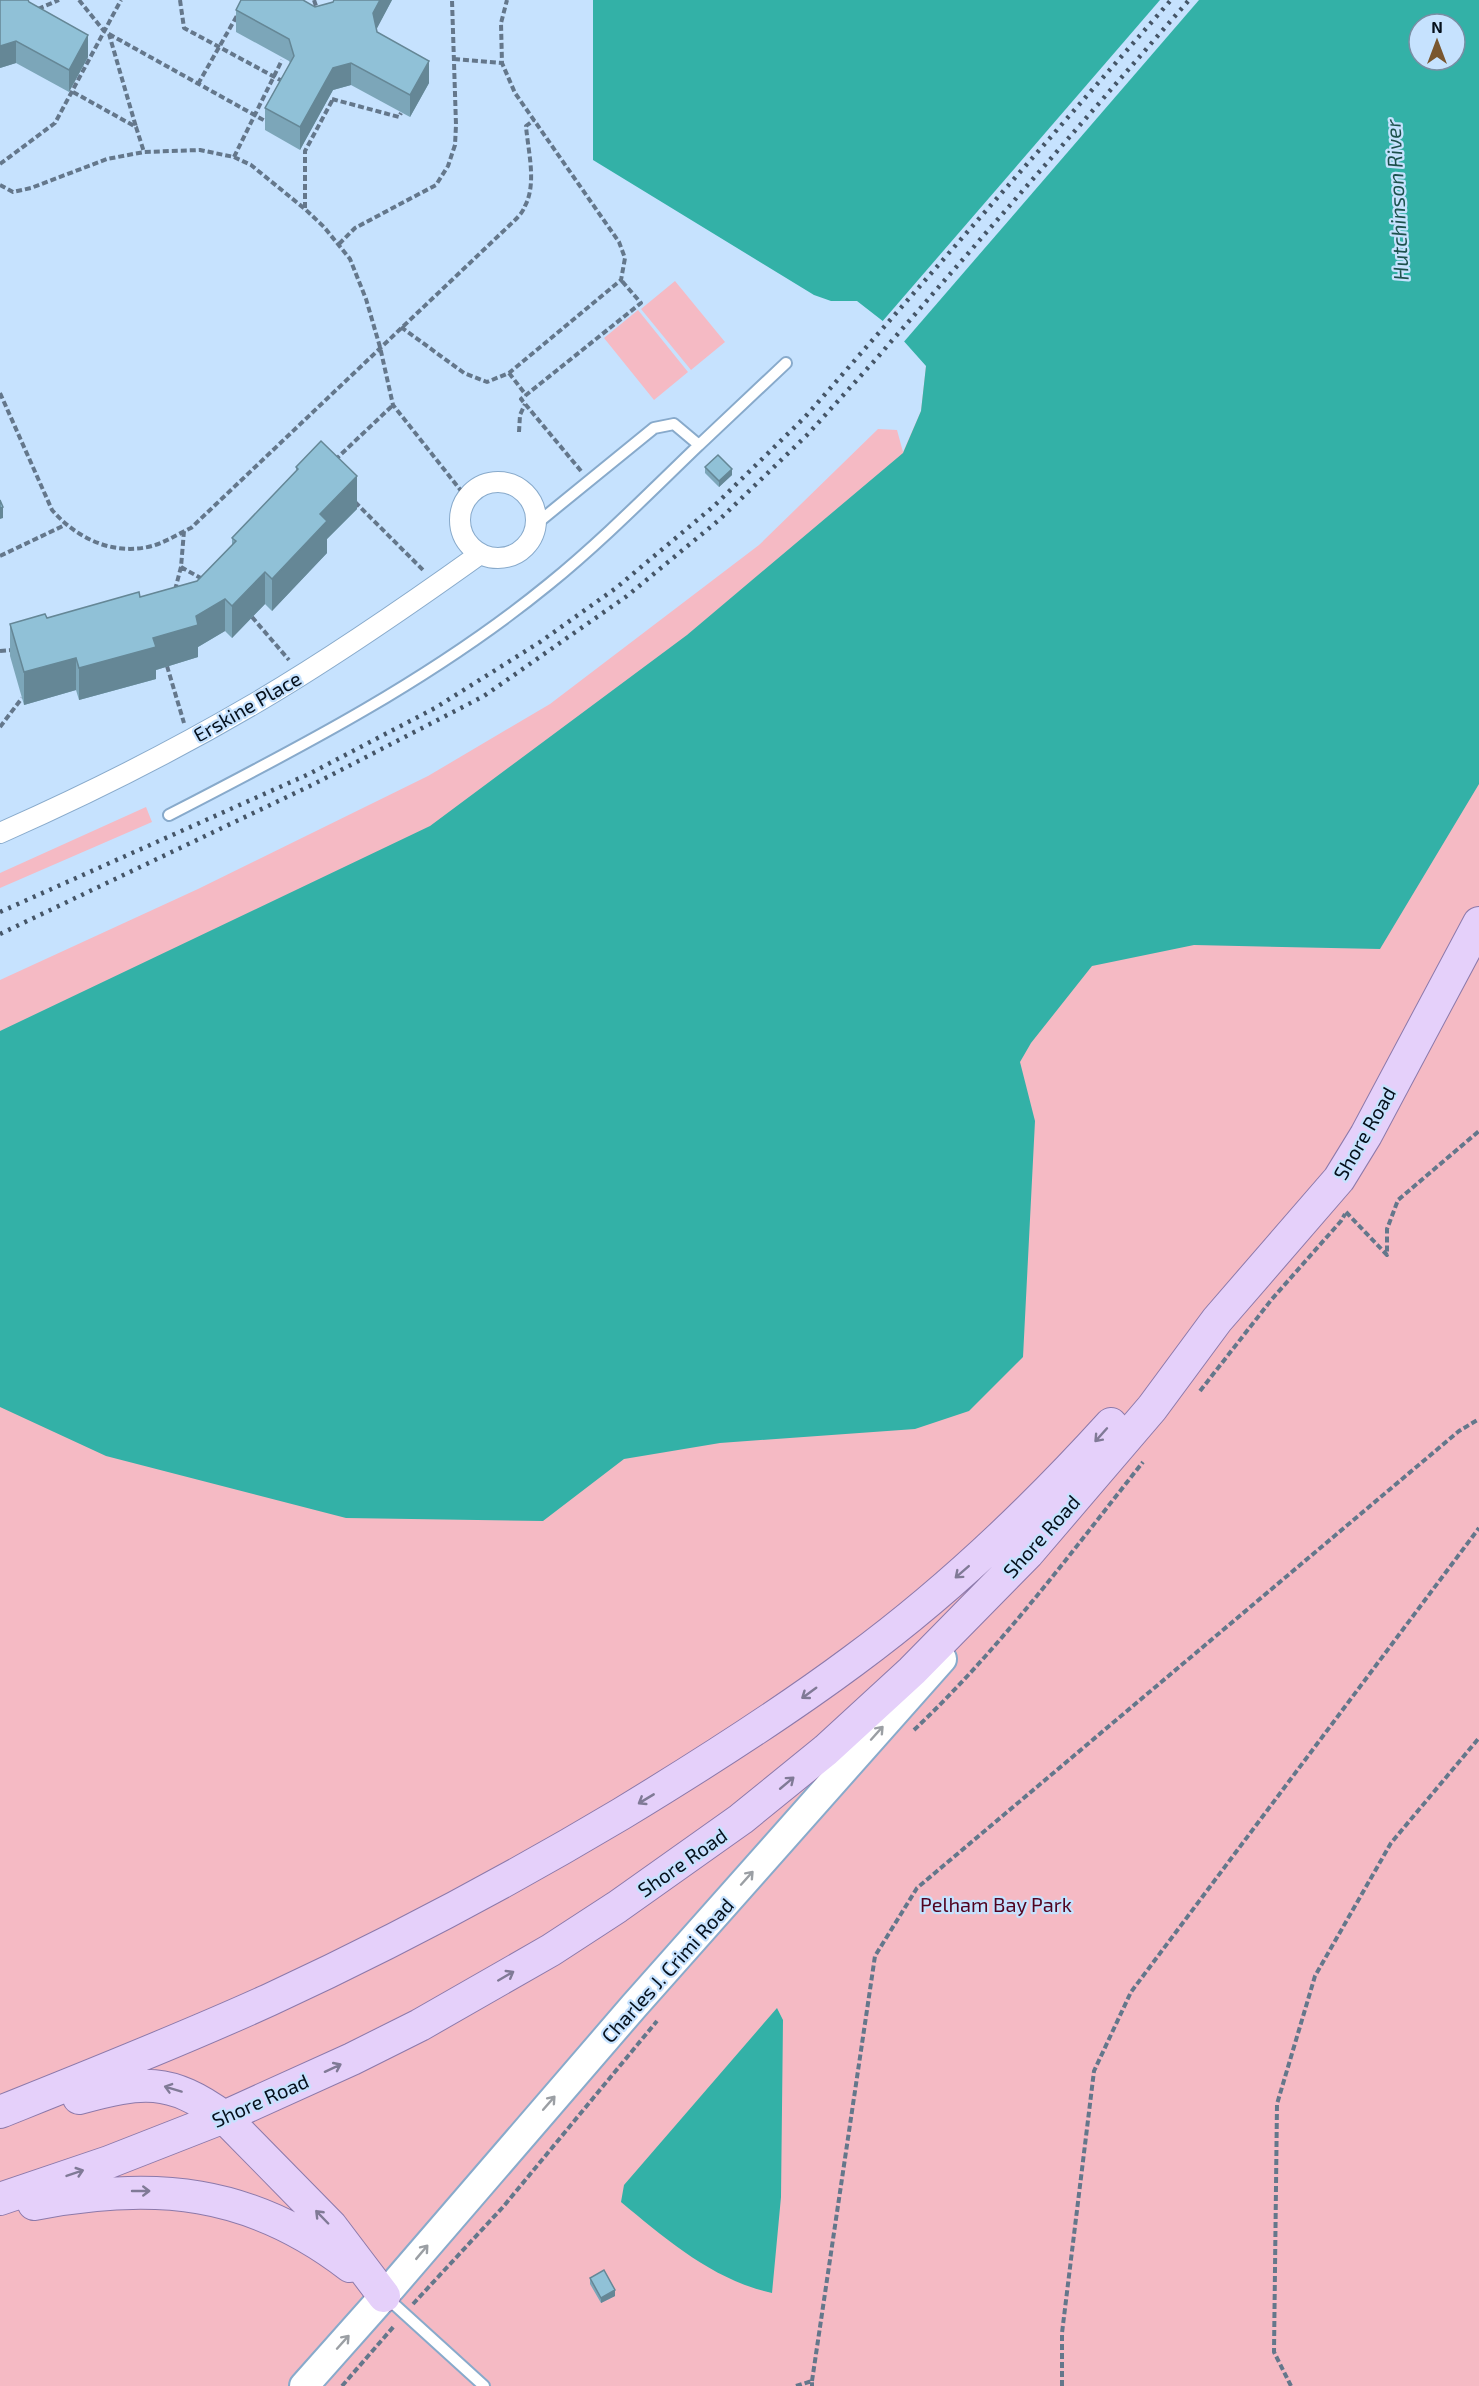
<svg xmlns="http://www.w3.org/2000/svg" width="1479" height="2386" viewBox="0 0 1479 2386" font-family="'Exo 2',sans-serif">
<rect width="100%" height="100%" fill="#c6e2fe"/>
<path fill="#f5bac4" d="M 675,281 L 725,342 L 691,370 L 641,309 Z
M 638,310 L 688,372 L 654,400 L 604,338 Z
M 926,366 L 979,392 L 799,1095 L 1479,701 L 1479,2386 L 0,2386 L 0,980 L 198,889 L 428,776 L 550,704 L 759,545 L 878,429 L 897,430 L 903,452 L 921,411 Z
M 146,807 L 152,822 L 0,888 L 0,873 Z"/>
<path fill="#33b1a7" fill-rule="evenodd" d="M 593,0 L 1479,0 L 1479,784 L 1380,949 L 1194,945 L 1092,966 L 1031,1043 L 1020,1062 L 1035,1121 L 1023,1357 L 969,1411 L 915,1429 L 720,1443 L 624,1459 L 543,1521 L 346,1518 L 106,1456 L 0,1407 L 0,1031 L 430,826 L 687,635 L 903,453 L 921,411 L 926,366 L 893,329 L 857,301 L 831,301 L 814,295 L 593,160 ZM 1419,24 L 1455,24 L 1455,60 L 1419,60 Z
M 777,2008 L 783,2020 L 781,2197 L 772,2293 C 713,2280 667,2240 621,2202 L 624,2185 Z"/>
<path fill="#c6e2fe" d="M 1160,0 L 1199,0 L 902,344 L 881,323 Z"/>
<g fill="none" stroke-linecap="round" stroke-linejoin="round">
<defs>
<path id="service" d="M 536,524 L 654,428 L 674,424 L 699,445 L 786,363
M 169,815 C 301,747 434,678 549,584 C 602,541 650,492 699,445
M 385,2296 L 484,2386"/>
<path id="minor" d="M460 520a38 38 0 1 1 76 0a38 38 0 1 1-76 0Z
M 0,833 C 86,795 170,753 252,705 C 331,659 406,607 480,554"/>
<path id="secondary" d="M 304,2386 L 384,2296 L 634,2006 L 942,1659"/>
<path id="primary" d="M 79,2098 C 142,2081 169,2077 224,2117 L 331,2226 L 384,2296
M 0,2112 C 90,2076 181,2040 269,2000 C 390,1944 507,1882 621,1814 C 700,1766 779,1716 853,1661 C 947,1592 1033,1510 1111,1424
M 0,2199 L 109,2162 L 224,2117 L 352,2059 L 420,2025 L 551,1950 L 617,1907 L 741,1819 L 826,1750 L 912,1671 L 1028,1553 L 1152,1408 L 1217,1320 L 1339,1179 L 1366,1135 L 1479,923
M 34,2204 C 154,2181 250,2189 350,2266"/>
</defs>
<use href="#service" stroke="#88aacb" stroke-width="14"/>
<use href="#minor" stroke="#88aacb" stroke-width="22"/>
<use href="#secondary" stroke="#88aacb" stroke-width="32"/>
<use href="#primary" stroke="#8c79aa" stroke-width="34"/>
<path stroke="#64778b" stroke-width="4" stroke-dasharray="6 3" stroke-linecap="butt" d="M 79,0 L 104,31 L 109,34 L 136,127
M 180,0 L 184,28 L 284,82
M 314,0 L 317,9
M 38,9 L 59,0
M 109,34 L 267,122
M 454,59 L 502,63
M 198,84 L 238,14
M 73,92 L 136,127 L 144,152
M 332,99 L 399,117 L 401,113
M 234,157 L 282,60
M 0,164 L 55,123 L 121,0
M 0,185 L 13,192 L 31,188 L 107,159 L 144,152 L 200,150 L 234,157 L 251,165 L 305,209 L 324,227 L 350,259 L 366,299 L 380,347 L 393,405 L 466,497
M 305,208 L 305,151 L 333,99
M 339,244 L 355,228 L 436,185 L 448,166 L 455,145 L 456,125 L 452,0
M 401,327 L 464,373 L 487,382 L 509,373 L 621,280 L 625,258 L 619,242 L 515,93 L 502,63 L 501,23 L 507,0
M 509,373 L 526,395
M 0,393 L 52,510 C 77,539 114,556 152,546 C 166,542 178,534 191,528 L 514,221 C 518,217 523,212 525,206 C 537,183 528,151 526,126 L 534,120
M 519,432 L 520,415 L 525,404
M 335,460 L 393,405
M 581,471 L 521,399 L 641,303 L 621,280
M 355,502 L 424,571
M 0,556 L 65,525
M 181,567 L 204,580
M 175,590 L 181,567 L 184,531
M 252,617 L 289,660
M 0,651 L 14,650
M 167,666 L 184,723
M 0,727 L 22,698
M 1346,1212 L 1387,1255 L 1387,1229 L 1398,1200 L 1479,1131
M 1200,1391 L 1272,1299 L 1341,1221 L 1345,1214
M 914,1730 C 999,1650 1070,1554 1143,1462
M 413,2304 L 503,2207 L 657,2021
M 812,2381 L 875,1956 L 917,1888 L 1459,1431 L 1479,1419
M 342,2386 L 395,2325
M 796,2386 L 812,2381 L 812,2386
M 1062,2386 L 1062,2333 L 1094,2071 L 1131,1992 L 1479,1528
M 1291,2386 L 1274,2352 L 1277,2104 L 1315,1976 L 1391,1843 L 1479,1738"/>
<use href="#service" stroke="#fff" stroke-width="10"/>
<use href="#minor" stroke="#fff" stroke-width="20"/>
<use href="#secondary" stroke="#fff" stroke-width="28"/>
<use href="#primary" stroke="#e5d0fa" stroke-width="32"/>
<path stroke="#455567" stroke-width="4.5" stroke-dasharray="3 6" stroke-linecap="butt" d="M 0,912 L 309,774 L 435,708 L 540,642 L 616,588 L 714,506 L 805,417 L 1171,0
M 0,934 L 312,785 L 484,696 L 627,596 L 719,520 L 808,434 L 876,359 L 1189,0"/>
</g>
<path fill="#7ca6b9" d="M 392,0 L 376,29 L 377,32 L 429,83 L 410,117 L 351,85 L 333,90 L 300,150 L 265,130 L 265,108 L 290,63 L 289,61 L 236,32 L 236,10 L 315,7 Z
M 29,2 L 88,57 L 69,92 L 16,63 L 0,68 Z
M 296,467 L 357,509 L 327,539 L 327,553 L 272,611 L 265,604 L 232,638 L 225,631 L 198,647 L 198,657 L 156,670 L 156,679 L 79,700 L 76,690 L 24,705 L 10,656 L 10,624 L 47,618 L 140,597 L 197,581 L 232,545 L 232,538 L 296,472 Z
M 705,467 L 732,475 L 719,487 L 705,473 Z
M 590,2278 L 615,2296 L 601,2303 L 590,2284 Z"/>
<path fill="#658796" d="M 380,0 L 392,0 L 373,36 L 373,13 Z
M 88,35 L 88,57 L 69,92 L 69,70 Z
M 16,41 L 16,63 L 0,68 L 0,46 Z
M 429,61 L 429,83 L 410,117 L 410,95 Z
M 351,63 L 351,85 L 333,90 L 300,150 L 300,127 L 333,68 Z
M 732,469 L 732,475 L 719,487 L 719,481 Z
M 357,476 L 357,509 L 327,539 L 327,553 L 272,611 L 272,579 L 320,514 Z
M 3,507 L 3,518 L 0,519 L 0,508 Z
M 265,572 L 265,604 L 232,638 L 232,606 Z
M 225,599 L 225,631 L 198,647 L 198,657 L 156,670 L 156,679 L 79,700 L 79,668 L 153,638 L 196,616 Z
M 76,658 L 76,690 L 24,705 L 24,672 Z
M 615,2290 L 615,2296 L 601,2303 L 601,2298 Z"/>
<path fill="#90c1d7" stroke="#658796" stroke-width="1.5" d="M 0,0 L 28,0 L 29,2 L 88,35 L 69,70 L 16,41 L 0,46 Z
M 241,0 L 303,0 L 315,7 L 333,2 L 334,0 L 380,0 L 373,13 L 377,32 L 429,61 L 410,95 L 351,63 L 333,68 L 300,127 L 265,108 L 294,56 L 289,39 L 236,10 Z
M 321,441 L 357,476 L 320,514 L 327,521 L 272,579 L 265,572 L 232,606 L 225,599 L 196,616 L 198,625 L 153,638 L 156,647 L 79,668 L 76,658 L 24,672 L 10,624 L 45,614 L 47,618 L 139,592 L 140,597 L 197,581 L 236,541 L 232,538 L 298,469 L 296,467 Z
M 718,455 L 732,469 L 719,481 L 705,467 Z
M 0,500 L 3,507 L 0,508 Z
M 604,2270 L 615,2290 L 601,2298 L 590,2278 Z"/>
<defs><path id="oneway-shaft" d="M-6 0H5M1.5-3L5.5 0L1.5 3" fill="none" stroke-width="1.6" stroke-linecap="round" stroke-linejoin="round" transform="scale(1.5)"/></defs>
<g stroke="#807a96">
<use href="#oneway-shaft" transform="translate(1101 1435) rotate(132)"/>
<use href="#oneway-shaft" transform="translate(962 1572) rotate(139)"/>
<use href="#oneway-shaft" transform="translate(809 1693) rotate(144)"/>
<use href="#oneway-shaft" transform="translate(787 1783) rotate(-40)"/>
<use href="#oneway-shaft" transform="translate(646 1799) rotate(149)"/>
<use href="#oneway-shaft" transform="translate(506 1976) rotate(-30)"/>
<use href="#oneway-shaft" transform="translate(333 2068) rotate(-25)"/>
<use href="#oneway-shaft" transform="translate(173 2089) rotate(-163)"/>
<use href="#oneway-shaft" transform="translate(75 2173) rotate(-19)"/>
<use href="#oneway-shaft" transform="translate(141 2191)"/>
<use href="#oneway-shaft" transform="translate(322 2217) rotate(-134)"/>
</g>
<g stroke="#9b9fa4">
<use href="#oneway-shaft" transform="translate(877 1733) rotate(-48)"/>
<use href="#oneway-shaft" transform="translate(747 1878) rotate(-48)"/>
<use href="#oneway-shaft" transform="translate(549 2103) rotate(-49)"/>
<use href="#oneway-shaft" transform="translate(422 2252) rotate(-50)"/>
<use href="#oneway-shaft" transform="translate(343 2342) rotate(-48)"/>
</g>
<g text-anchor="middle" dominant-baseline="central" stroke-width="4.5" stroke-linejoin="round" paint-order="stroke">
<g font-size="20" fill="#05101c" stroke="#c6e2fe">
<text transform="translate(247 706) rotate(-30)">Erskine Place</text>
<text transform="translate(1364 1133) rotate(-60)">Shore Road</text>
<text transform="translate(1041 1536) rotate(-48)">Shore Road</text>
<text transform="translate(682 1862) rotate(-35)">Shore Road</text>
<text transform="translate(667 1970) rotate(-48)">Charles J. Crimi Road</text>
<text transform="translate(260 2100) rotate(-24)">Shore Road</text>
</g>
<g font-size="20" fill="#51021f" stroke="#c6e2fe">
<text x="996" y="1904">Pelham Bay Park</text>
</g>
<g font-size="21" font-style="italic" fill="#1d514c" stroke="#c6e2fe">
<text transform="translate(1396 200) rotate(-93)">Hutchinson River</text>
</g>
</g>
<g transform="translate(1437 42)"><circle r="28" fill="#c6e2fe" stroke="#798ea4" stroke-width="1.5"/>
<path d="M0-4.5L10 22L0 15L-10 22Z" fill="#79562f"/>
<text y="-9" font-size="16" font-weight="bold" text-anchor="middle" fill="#05101c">N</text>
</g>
</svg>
